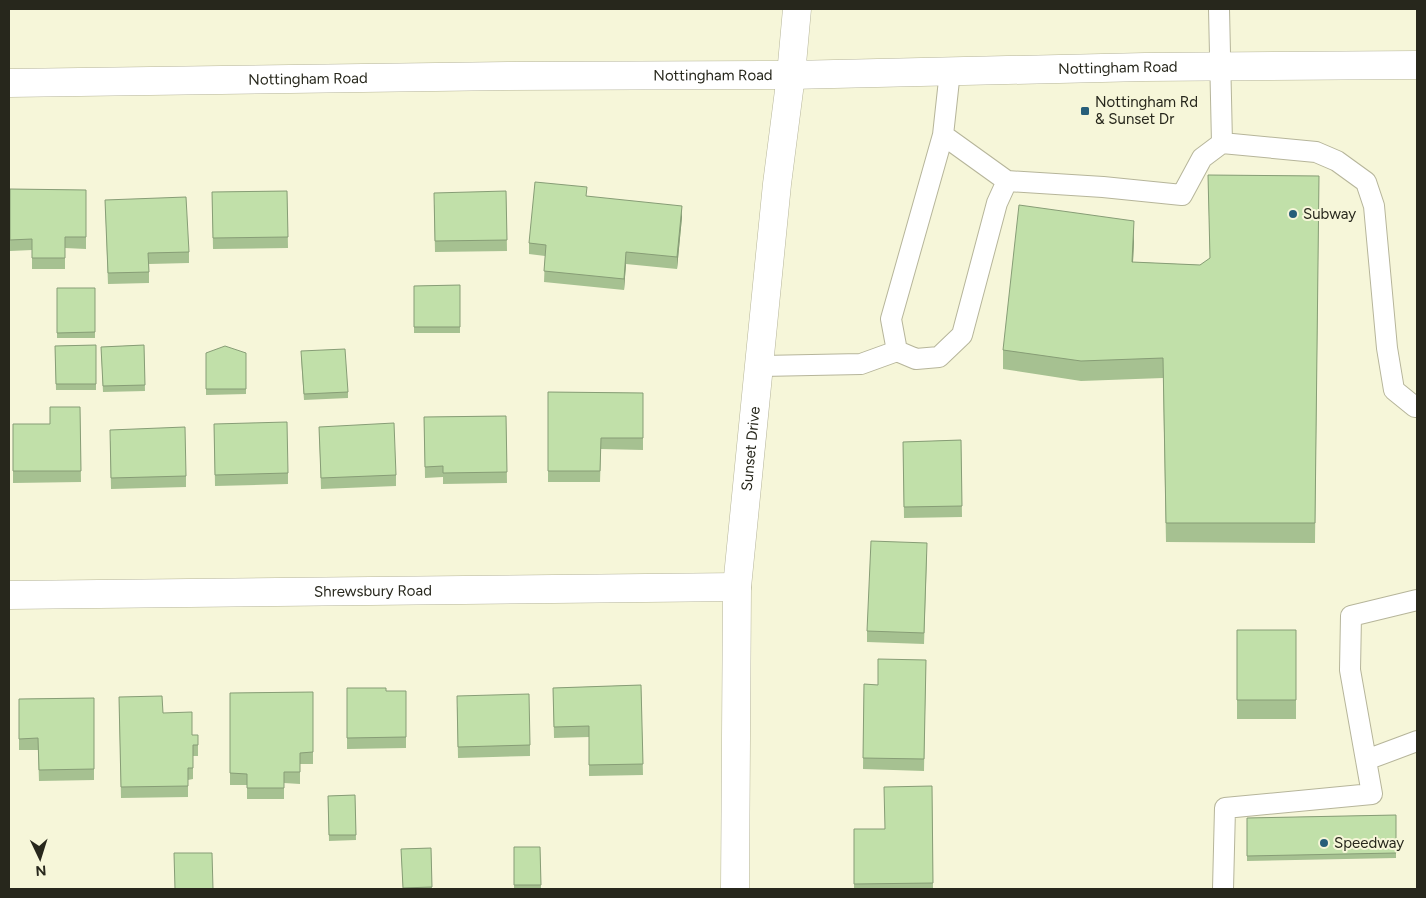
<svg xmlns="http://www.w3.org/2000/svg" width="1426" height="898" viewBox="0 0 1426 898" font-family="Figtree,sans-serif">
<rect width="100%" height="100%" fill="#f6f6d9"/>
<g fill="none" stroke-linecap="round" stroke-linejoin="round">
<defs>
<path id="lane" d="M 1219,9 L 1222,143
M 950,71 L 943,135 L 891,319 L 897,351 L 916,359 L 939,357 L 962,335 L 997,203 L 1007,181 L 1103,187 L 1182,195 L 1202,158 L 1222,143 L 1316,152 L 1337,161 L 1366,182 L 1374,206 L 1387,348 L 1394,390 L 1415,407 L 1417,407
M 943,135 L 1007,181
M 759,366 L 861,364 L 897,351
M 1366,760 L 1417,741
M 1223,889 L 1225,808 L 1372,794 L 1350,670 L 1351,616 L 1417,600"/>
<g id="street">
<path id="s1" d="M 9,595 L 737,587"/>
<path id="s2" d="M 735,889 L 737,587 L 777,184 L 791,75 L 797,9"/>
</g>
<g id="secondary">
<path id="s3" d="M 9,83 L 508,76 L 791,75 L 1145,67 L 1417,65"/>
</g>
</defs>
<use href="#lane" stroke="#b6b59a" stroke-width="22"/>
<use href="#street" stroke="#b6b59a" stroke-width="29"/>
<use href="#secondary" stroke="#b6b59a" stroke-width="29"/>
<use href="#lane" stroke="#fff" stroke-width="20"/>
<use href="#street" stroke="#fff" stroke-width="28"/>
<use href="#secondary" stroke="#fff" stroke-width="28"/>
</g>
<path fill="#a6c191" d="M 1208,175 L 1319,176 L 1315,543 L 1166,542 L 1163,378 L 1081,381 L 1003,369 L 1003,350 L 1134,241 L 1133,262 L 1200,265 L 1210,259 Z
M 10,189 L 86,190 L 86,249 L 65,248 L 65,269 L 32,269 L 32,250 L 10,251 Z
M 287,191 L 288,248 L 213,249 L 212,192 Z
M 506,191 L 507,251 L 435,252 L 434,205 Z
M 587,196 L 682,217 L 677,269 L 626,264 L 624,290 L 544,282 L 545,256 L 529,254 L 529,243 Z
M 105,200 L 189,252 L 189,263 L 149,264 L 149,283 L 108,284 Z
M 460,285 L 460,333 L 414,333 L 414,286 Z
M 57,288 L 95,288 L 95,338 L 57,338 Z
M 96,345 L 96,390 L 56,390 L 55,346 Z
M 144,345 L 145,391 L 103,392 L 101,347 Z
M 206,353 L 246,353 L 246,394 L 206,395 Z
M 301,357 L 348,392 L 348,398 L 304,400 Z
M 548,392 L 643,393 L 643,450 L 601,449 L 600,482 L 548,482 Z
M 80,407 L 81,482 L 13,483 L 13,424 L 50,424 Z
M 506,416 L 507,483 L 443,484 L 443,477 L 425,478 L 424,417 Z
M 214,424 L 288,473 L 288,484 L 215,486 Z
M 319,427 L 396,475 L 396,486 L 321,489 Z
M 961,440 L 962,517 L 904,518 L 903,442 Z
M 110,441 L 186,476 L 186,487 L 111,489 Z
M 927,554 L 924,644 L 867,642 L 867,631 Z
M 1237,630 L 1296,630 L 1296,719 L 1237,719 Z
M 926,660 L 924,771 L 863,769 L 864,684 L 878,685 Z
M 641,685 L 643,775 L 589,776 L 589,737 L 554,738 L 553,688 Z
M 347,688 L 386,691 L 406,691 L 406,748 L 347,749 Z
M 313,692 L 313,764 L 300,764 L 300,784 L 284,783 L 284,799 L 247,799 L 247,785 L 230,785 L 230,693 Z
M 119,697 L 163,713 L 192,735 L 198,735 L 198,756 L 193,756 L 193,779 L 188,780 L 188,797 L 121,798 Z
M 94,698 L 94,780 L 39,781 L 38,750 L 19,750 L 19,699 Z
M 457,707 L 530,745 L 530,756 L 458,758 Z
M 932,786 L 933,889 L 854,889 L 854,829 L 885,829 Z
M 355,795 L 356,840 L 329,841 L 328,796 Z
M 1396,815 L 1396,858 L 1247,861 L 1247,818 Z
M 514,847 L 540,847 L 541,889 L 514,889 Z
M 431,848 L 432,889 L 403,889 L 401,849 Z"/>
<path fill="#879d76" d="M 682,206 L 682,217 L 677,269 L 677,257 Z
M 1134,221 L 1134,241 L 1132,282 L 1132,262 Z
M 626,252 L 626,264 L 624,290 L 624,279 Z"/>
<path fill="#c1e0a9" stroke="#879d76" d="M 1208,175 L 1319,176 L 1315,523 L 1166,523 L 1163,358 L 1081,361 L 1003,350 L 1019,205 L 1134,221 L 1132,262 L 1200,265 L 1210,258 Z
M 535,182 L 587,187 L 586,196 L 682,206 L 677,257 L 626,252 L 624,279 L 544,271 L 546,245 L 529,243 Z
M 10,189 L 86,190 L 86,237 L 65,237 L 65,258 L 32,258 L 32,239 L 10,240 Z
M 287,191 L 288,237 L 213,238 L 212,192 Z
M 506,191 L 507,240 L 435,241 L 434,193 Z
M 186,197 L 189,252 L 148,253 L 149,272 L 108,273 L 105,200 Z
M 460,285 L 460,327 L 414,327 L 414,286 Z
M 57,288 L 95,288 L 95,332 L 57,333 Z
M 96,345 L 96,384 L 56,384 L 55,346 Z
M 144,345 L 145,385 L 103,386 L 101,347 Z
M 225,346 L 246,353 L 246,389 L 206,389 L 206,353 Z
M 345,349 L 348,392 L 304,394 L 301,351 Z
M 548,392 L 643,393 L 643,438 L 601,438 L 600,471 L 548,471 Z
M 50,407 L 80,407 L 81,471 L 13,471 L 13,424 L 50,424 Z
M 506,416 L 507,472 L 443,473 L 443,466 L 425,467 L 424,417 Z
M 287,422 L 288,473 L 215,475 L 214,424 Z
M 394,423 L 396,475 L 321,478 L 319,427 Z
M 185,427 L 186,476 L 111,478 L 110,430 Z
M 961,440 L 962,506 L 904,507 L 903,442 Z
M 871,541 L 927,543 L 924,633 L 867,631 Z
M 1237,630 L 1296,630 L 1296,700 L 1237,700 Z
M 878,659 L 926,660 L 924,759 L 863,758 L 864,684 L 878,685 Z
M 641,685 L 643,764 L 589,765 L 589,726 L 554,727 L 553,688 Z
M 347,688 L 386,688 L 386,691 L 406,691 L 406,737 L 347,738 Z
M 313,692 L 313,752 L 300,753 L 300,772 L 284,772 L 284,788 L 247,788 L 247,774 L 230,773 L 230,693 Z
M 529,694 L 530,745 L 458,747 L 457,696 Z
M 162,696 L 163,713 L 192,712 L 192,735 L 198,735 L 198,745 L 193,745 L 193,768 L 188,768 L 188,786 L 121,787 L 119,697 Z
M 94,698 L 94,769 L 39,770 L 38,738 L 19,739 L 19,699 Z
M 932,786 L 933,883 L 854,884 L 854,829 L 885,829 L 884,787 Z
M 355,795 L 356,835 L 329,835 L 328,796 Z
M 1396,815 L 1396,853 L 1247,856 L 1247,818 Z
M 514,847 L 540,847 L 541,885 L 514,885 Z
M 431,848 L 432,887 L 403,888 L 401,849 Z
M 174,853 L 212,853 L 213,889 L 175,889 Z"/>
<g fill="#275e79" stroke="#f6f6d9" stroke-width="2">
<rect x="1080" y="106" width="10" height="10" rx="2.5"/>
<circle cx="1293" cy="214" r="5"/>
<circle cx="1324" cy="843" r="5"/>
</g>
<g text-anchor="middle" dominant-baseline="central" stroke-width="4" stroke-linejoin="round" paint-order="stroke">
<g font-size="15" fill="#27271c" stroke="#f6f6d9">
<text stroke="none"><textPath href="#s3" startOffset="1109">Nottingham Road</textPath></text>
<text stroke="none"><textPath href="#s3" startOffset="704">Nottingham Road</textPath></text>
<text stroke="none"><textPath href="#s3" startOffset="299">Nottingham Road</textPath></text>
<text stroke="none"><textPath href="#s2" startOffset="441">Sunset Drive</textPath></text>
<text stroke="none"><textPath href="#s1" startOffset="364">Shrewsbury Road</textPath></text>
</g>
<g font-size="15" fill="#27271c" stroke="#f6f6d9" text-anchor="start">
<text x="1095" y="102">Nottingham Rd<tspan x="1095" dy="17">&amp; Sunset Dr</tspan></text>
<text x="1303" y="214">Subway</text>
<text x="1334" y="843">Speedway</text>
</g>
</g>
<rect width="1426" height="898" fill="none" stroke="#27271c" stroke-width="20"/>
<g transform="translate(40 858) rotate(176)" stroke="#f6f6d9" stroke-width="4" paint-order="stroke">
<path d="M0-4L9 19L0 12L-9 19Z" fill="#27271c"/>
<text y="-8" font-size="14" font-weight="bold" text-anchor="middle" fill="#27271c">N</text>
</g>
</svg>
